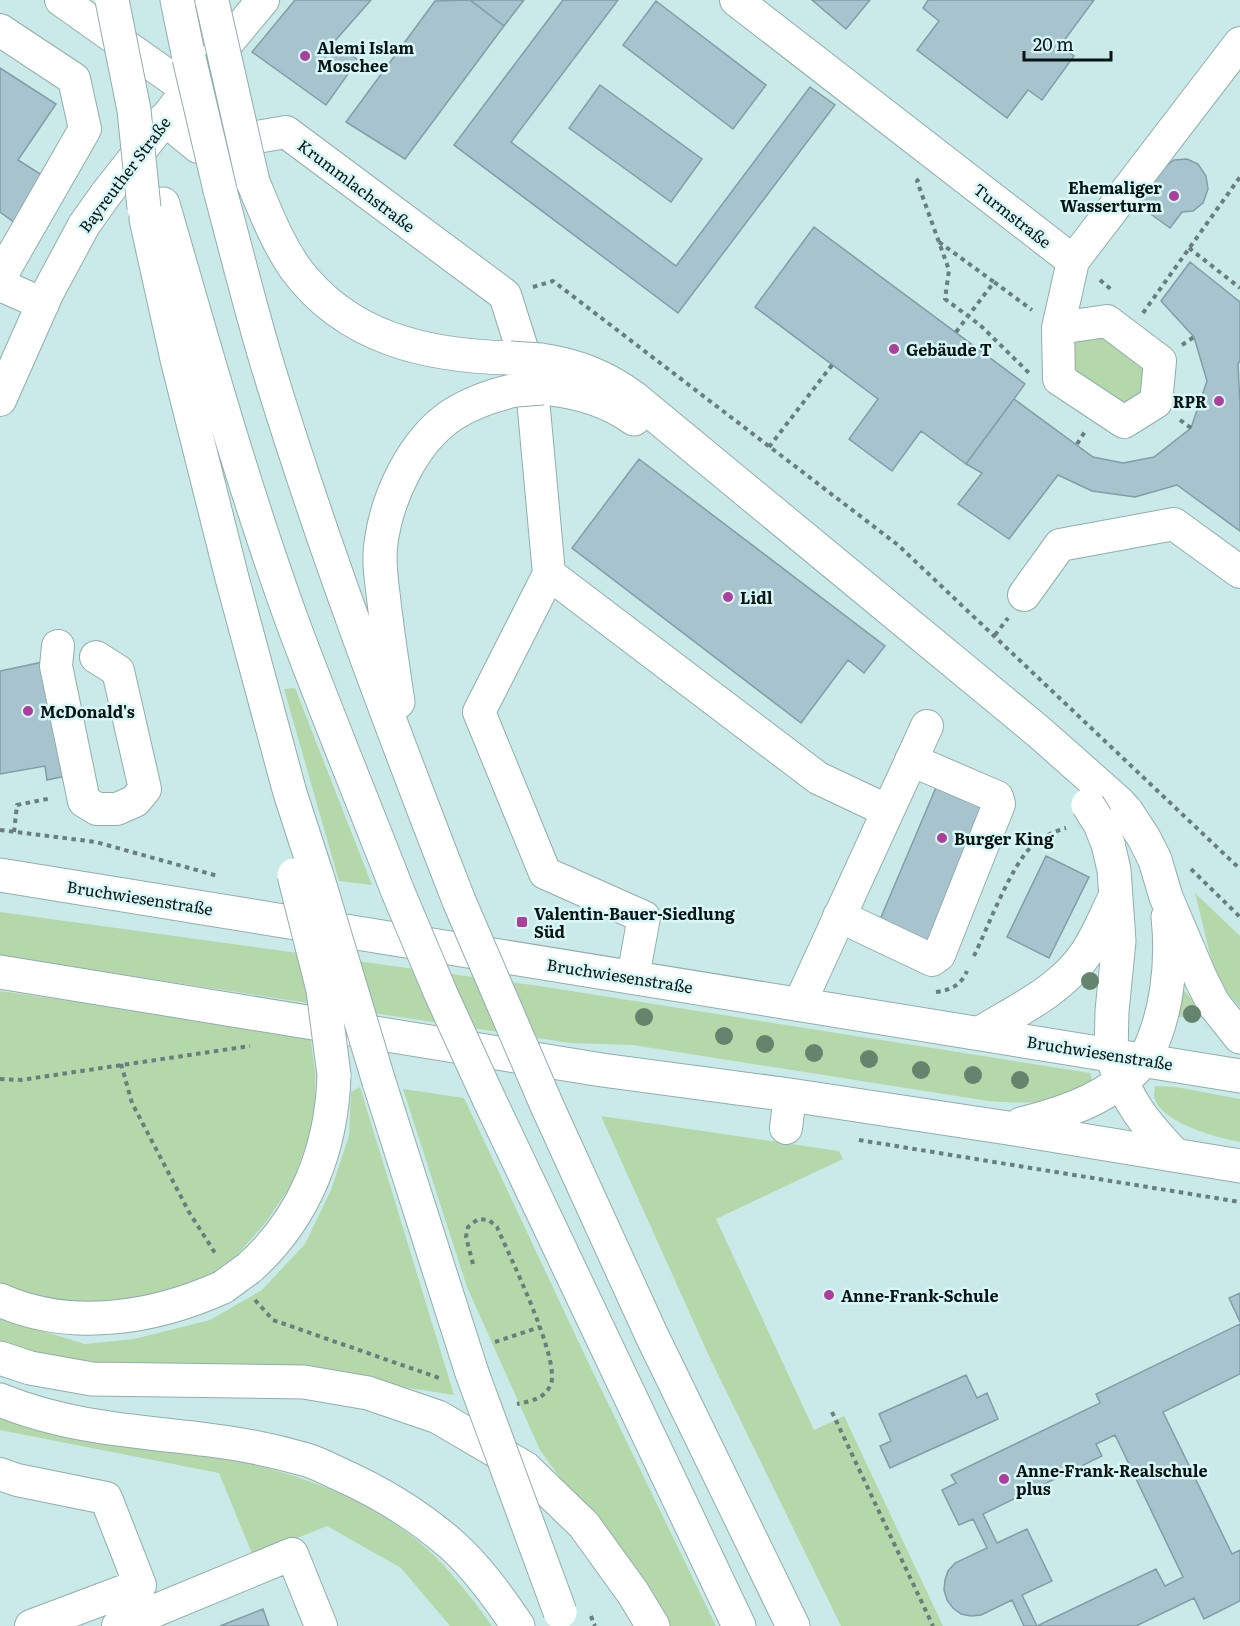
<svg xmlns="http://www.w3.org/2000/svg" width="1240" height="1626" viewBox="0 0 1240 1626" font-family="Literata,serif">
<rect width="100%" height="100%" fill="#caeae9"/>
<path fill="#b4d8aa" d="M 1092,330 L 1144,363 L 1148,390 L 1122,405 L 1073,373 L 1070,343 Z
M 295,688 L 372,885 L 339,881 L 284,689 Z
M 1195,893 L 1240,936 L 1240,1007 L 1216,979 Z
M 0,912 L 546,987 L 1090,1073 L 1092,1079 C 1067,1108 1023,1103 988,1101 L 633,1045 L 570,1043 L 0,956 Z
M 1181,987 L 1208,1018 L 1175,1017 Z
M 0,991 L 310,1034 L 315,1072 L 316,1116 L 293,1182 L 266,1222 L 238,1254 L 213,1273 L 189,1287 L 100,1307 L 28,1299 L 0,1285 Z
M 1155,1086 L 1176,1087 L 1240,1099 L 1240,1142 C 1218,1138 1158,1122 1154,1096 C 1154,1092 1155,1089 1155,1086 Z
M 360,1087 L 454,1395 L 346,1378 L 234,1367 L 81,1362 L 45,1355 L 0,1342 L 0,1318 L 85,1344 L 134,1339 L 210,1320 L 262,1290 L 305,1244 L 331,1190 L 349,1136 L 351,1092 Z
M 403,1089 L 464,1098 L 588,1362 L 716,1626 L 666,1626 L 540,1450 L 467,1287 Z
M 601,1116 L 839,1151 L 843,1159 L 716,1219 L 814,1430 L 844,1416 L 943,1626 L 841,1626 L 709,1356 Z
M 0,1416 C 32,1424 64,1436 97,1441 C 137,1448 178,1451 218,1458 C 288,1469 358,1494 414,1538 C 444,1561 470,1596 492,1626 L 450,1626 L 401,1568 L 327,1526 L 253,1556 L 219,1473 L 0,1430 Z"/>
<path fill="#a7c3ce" stroke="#829da7" stroke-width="1.5" d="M 295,0 L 371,0 L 334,42 L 358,60 L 326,105 L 252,52 Z
M 470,0 L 504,26 L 405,159 L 346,122 L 435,1 Z
M 470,0 L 524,0 L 504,26 Z
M 563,0 L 618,0 L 511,142 L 676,266 L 810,87 L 835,105 L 678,313 L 454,145 Z
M 812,0 L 870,0 L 846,29 Z
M 928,0 L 1094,0 L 1060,46 L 1074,56 L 1042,100 L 1028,90 L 1007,118 L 917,50 L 939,21 L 923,8 Z
M 656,1 L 766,85 L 733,129 L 623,45 Z
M 0,68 L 56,104 L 18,160 L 45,177 L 15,223 L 0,212 Z
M 600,85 L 702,159 L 671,202 L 569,128 Z
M 1187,159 L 1198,164 L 1206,176 L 1208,189 L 1203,203 L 1193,211 L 1182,212 L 1170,228 L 1137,204 L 1163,168 L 1174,160 Z
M 814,227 L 1025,384 L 966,464 L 921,431 L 892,471 L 849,439 L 878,399 L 755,307 Z
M 1190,262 L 1240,302 L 1240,361 L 1238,364 L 1240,404 L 1240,531 L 1177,485 L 1135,497 L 1092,491 L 1058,475 L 1009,539 L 958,504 L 982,473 L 966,464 L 1014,399 L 1093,457 L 1123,463 L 1154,457 L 1191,428 L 1207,381 L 1194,337 L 1161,301 Z
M 639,459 L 885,646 L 864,673 L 848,660 L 801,723 L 572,548 Z
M 43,662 L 71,775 L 47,780 L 45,766 L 0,774 L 0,671 Z
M 940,778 L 990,799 L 927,950 L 876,929 Z
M 1046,856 L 1089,877 L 1049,958 L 1007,937 Z
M 1240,1293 L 1240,1322 L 1229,1298 Z
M 1240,1324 L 1240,1374 L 1163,1412 L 1232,1554 L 1240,1550 L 1240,1601 L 1204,1619 L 1194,1598 L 1136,1626 L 1037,1626 L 1156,1569 L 1165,1586 L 1183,1577 L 1115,1435 L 1096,1444 L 1102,1456 L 983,1514 L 997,1543 L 1027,1529 L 1052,1581 L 1022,1595 L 1037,1626 L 1024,1626 L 1012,1600 L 981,1615 L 971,1616 L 961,1614 L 953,1608 L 947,1600 L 944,1590 L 945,1580 L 948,1571 L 955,1563 L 987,1548 L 973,1519 L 959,1525 L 942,1490 L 956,1483 L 951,1475 L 1100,1403 L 1096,1394 Z
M 966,1375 L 977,1398 L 987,1393 L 998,1419 L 890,1468 L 880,1446 L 891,1441 L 879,1414 Z
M 263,1609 L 269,1626 L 220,1626 Z"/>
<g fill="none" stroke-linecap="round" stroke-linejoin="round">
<defs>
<path id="minor" d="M 61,0 L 188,90
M 736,0 L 1073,261 L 1240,43
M 0,30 L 74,79 L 85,129 L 2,274 L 7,288 L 43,304
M 164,119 L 198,147 L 286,132 L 505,295 L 531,377 L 549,574 L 479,712 L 545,873 L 644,917 L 633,977
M 1058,328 L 1107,321 L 1160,361 L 1156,402 L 1124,422 L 1059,379 L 1058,328 L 1073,261
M 0,400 L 47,294 L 84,225 L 106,194 L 188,90 L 263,0
M 549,574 L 818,778 L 888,811
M 1024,595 L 1060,545 L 1174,524 L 1240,572
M 58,646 L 56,666 L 84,801 L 97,809 L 117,809 L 135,801 L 145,789 L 118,671 L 96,657
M 839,916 L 932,960 L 939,955 L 999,804 L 997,797 L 911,760
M 799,1005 L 927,726
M 786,1128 L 790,1095
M 0,1474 L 17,1480 L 106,1498 L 140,1585 L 31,1626
M 118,1626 L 292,1554 L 321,1626"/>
<path id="major" d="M 0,875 L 1240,1076
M 0,972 L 602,1070 L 790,1095 L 1008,1128 L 1240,1166
M 1114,1062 C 1129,1104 1144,1122 1174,1154
M 1021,1124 C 1068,1112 1112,1097 1144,1060"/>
<path id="highway" d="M 177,0 L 189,58
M 253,182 C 265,211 277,242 295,268 C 347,339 428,356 510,358
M 220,190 C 236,250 251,311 269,370 C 324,550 391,726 459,901
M 163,204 C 204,346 244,490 295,629 C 328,717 364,804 398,892
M 146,219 L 177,359 L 232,578 L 290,793 L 318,879
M 541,360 C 576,365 604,376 633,397 L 1039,732 L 1118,802 L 1127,812
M 543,388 C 575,391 608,400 634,419
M 398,702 C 393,669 388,636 384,602 C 382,583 378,563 381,543 C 387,497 413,441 452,415 C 472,402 493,395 516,390
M 1108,844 L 1114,870 L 1119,941 L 1112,1011 L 1111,1054
M 1155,860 L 1166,897 L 1201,979 L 1213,1003 L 1240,1037
M 980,1033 C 1018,1010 1062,990 1087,952 C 1098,935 1106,915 1115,897
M 1144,1060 C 1167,1019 1173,963 1168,917
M 379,1082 L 472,1373
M 489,1099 L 739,1626
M 548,1108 L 652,1336 L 793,1626
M 249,1268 C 305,1218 332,1149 334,1075
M 0,1300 C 71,1332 155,1318 223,1287
M 0,1358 L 30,1368 L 92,1379 L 304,1382 L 368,1393 L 438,1417 L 525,1468 L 584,1525 L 633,1593 L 653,1626
M 0,1400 C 68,1428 137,1431 209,1440 C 242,1444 276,1451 307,1460 C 317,1463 327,1468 337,1473 C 378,1491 418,1515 452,1545 C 477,1567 499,1598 518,1626"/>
</defs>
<use href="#minor" stroke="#8faead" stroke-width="34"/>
<use href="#major" stroke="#8faead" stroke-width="35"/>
<use href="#highway" stroke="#8faead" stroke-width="35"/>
<path stroke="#697e7e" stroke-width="4" stroke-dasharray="4.5 4.5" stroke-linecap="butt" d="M 919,179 L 917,181 L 949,270 L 945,299 L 980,325 L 1029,373
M 939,242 L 994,282
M 1189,248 L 1240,288
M 1100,280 L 1113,291
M 533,287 L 553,281 L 898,545 L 1240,869
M 1143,313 L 1240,177
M 956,332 L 994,282 L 1032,310
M 1182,345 L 1194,337
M 1180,420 L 1191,428
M 1077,444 L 1086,430
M 769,447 L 832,365
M 995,635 L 1008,618
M 0,830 L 96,842 L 218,876
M 14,832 L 17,805 L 52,798
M 1191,869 L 1240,917
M 974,956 C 988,927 1011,865 1033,845 C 1042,837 1055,831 1066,828
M 936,992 C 951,990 961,985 967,971
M 121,1064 L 132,1103 L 189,1212 L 215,1253
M 0,1079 L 21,1080 L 250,1046
M 859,1140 L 1240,1202
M 473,1264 L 466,1237 L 468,1227 L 478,1219 L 489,1220 L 497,1227 C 509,1255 560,1358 551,1384 C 545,1399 531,1401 517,1404
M 255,1300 L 273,1320 L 442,1379
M 495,1342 L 540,1327
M 832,1412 L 933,1626
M 594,1624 L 595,1626"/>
<use href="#minor" stroke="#fff" stroke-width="32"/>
<use href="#major" stroke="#fff" stroke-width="33"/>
<use href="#highway" stroke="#fff" stroke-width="33"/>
<defs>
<path id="highway-bridge" d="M 112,0 L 134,110 L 144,208
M 212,1 L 253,182
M 189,58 L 220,190
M 510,358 L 541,360
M 516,390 L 543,388
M 1088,805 L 1100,824 L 1108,844
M 1127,812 L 1144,838 L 1155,860
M 294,875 L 323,990 L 334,1075
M 318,879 L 379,1082
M 398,892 L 441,994 L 489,1099
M 459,901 L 548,1108
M 223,1287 L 249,1268
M 472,1373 L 560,1612"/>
</defs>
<use href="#highway-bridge" stroke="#8faead" stroke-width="35" stroke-linecap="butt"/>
<path stroke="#697e7e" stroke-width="4" stroke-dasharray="4.5 4.5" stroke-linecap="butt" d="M 591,1616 L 594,1624"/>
<use href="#highway-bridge" stroke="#fff" stroke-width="33"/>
</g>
<g fill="#65846d">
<circle cx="1090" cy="981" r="9"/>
<circle cx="1192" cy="1014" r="9"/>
<circle cx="644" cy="1017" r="9"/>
<circle cx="724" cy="1036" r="9"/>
<circle cx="765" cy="1044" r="9"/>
<circle cx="814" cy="1053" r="9"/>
<circle cx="869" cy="1059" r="9"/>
<circle cx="921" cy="1070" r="9"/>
<circle cx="973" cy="1075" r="9"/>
<circle cx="1020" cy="1080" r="9"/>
</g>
<g fill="#ac3e9c" stroke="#d7f7f6" stroke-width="2">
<circle cx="305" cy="56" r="6"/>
<circle cx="1174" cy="196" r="6"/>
<circle cx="894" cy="349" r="6"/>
<circle cx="1219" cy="401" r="6"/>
<circle cx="728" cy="597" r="6"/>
<circle cx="28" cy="711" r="6"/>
<circle cx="942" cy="838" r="6"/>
<rect x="516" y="916" width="12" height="12" rx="3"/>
<circle cx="829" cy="1295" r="6"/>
<circle cx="1004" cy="1479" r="6"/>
</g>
<g text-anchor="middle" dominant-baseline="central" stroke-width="5" stroke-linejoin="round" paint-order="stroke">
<g font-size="16" font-weight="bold" fill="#091414" stroke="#d7f7f6" text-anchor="start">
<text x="317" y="47">Alemi Islam<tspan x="317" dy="18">Moschee</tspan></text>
<text x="1162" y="187" text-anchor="end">Ehemaliger<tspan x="1162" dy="18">Wasserturm</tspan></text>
<text x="906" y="349">Gebäude T</text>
<text x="1207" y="401" text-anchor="end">RPR</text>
<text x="740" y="597">Lidl</text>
<text x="40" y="711">McDonald's</text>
<text x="954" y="838">Burger King</text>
<text x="534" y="913">Valentin-Bauer-Siedlung<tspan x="534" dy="18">Süd</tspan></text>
<text x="841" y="1295">Anne-Frank-Schule</text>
<text x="1016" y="1470">Anne-Frank-Realschule<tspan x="1016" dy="18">plus</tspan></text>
</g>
<g font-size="16" fill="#091414" stroke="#d7f7f6">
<text transform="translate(124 174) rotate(-53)">Bayreuther Straße</text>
<text transform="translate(357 185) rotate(37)">Krummlachstraße</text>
<text transform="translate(1013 215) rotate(38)">Turmstraße</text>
<text transform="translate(140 897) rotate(9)">Bruchwiesenstraße</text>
<text transform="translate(620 975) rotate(9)">Bruchwiesenstraße</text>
<text transform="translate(1100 1052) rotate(9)">Bruchwiesenstraße</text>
</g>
</g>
<path d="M1024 51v9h87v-9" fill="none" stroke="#091414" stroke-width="3"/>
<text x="1033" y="51" font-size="18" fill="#091414" stroke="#d7f7f6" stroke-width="4.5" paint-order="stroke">20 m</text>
</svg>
